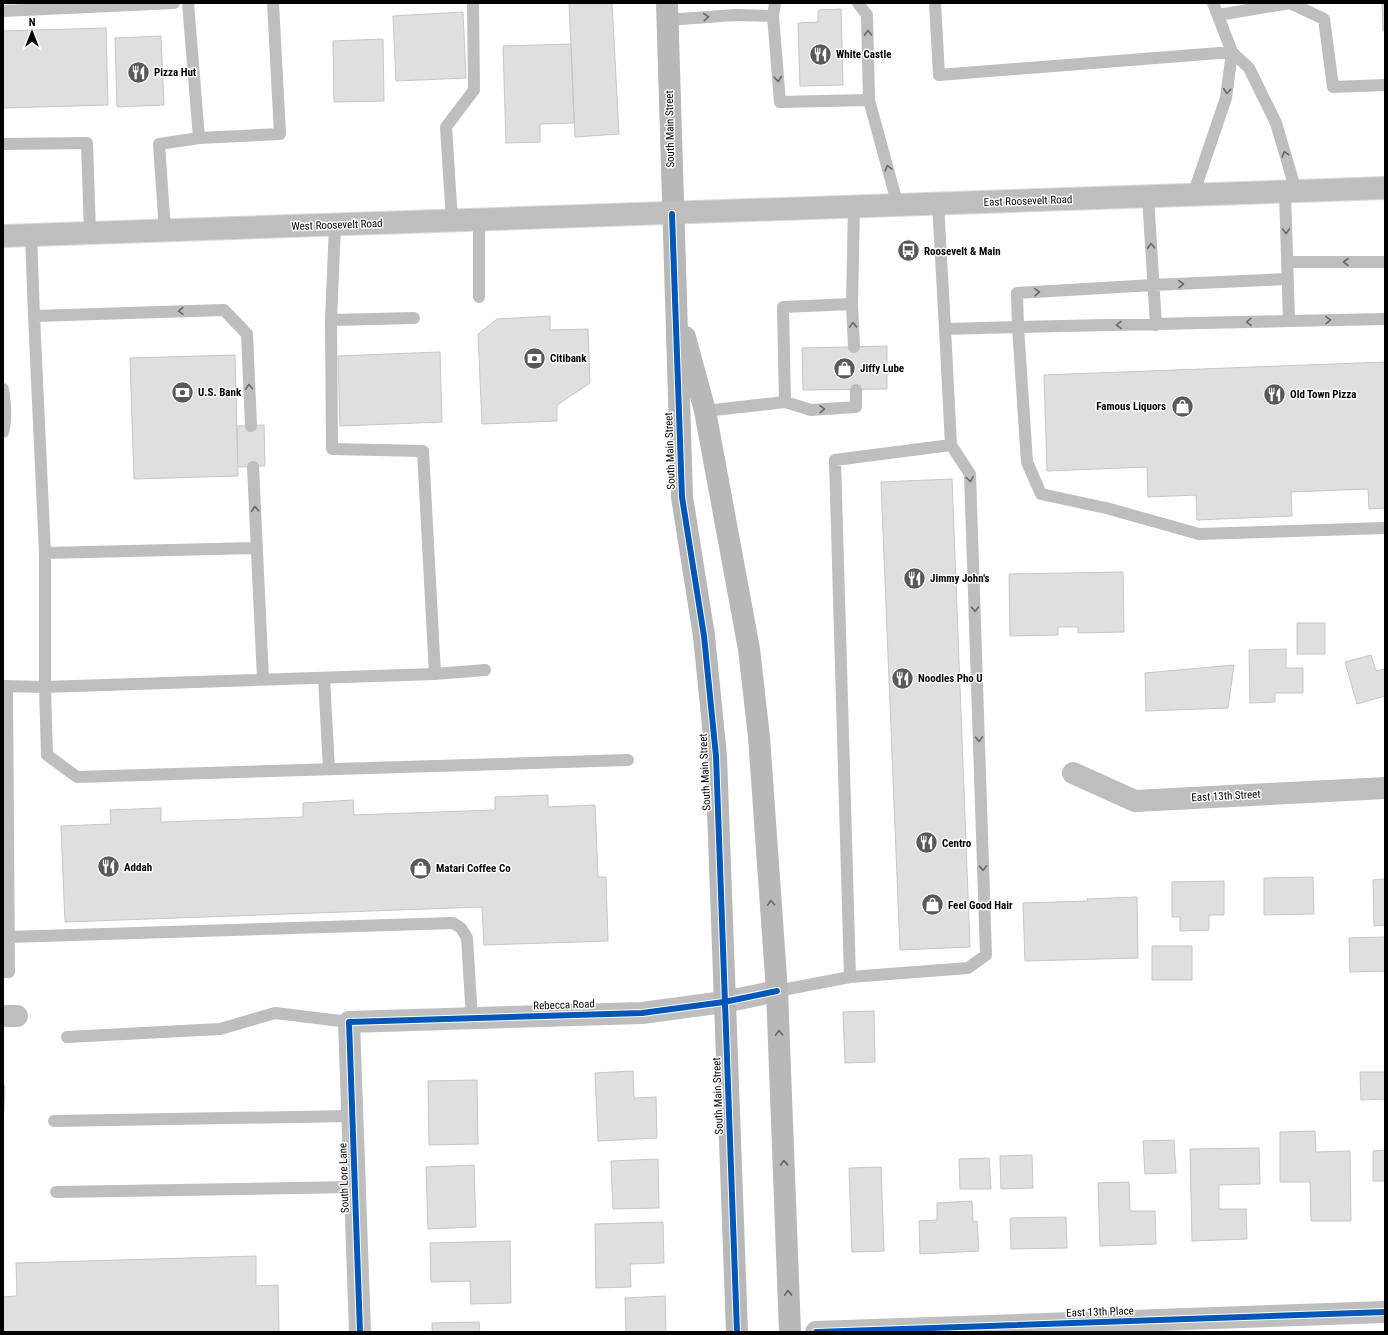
<svg xmlns="http://www.w3.org/2000/svg" width="1388" height="1335" viewBox="0 0 1388 1335" font-family="'Roboto Condensed',sans-serif">
<rect width="100%" height="100%" fill="#fff"/>
<path fill="#dfdfdf" stroke="#c6c6c6" d="M 569,3 L 612,3 L 619,134 L 575,137 Z
M 1382,3 L 1385,3 L 1385,31 L 1383,31 Z
M 841,9 L 843,85 L 800,86 L 798,23 L 818,22 L 818,10 Z
M 463,12 L 466,78 L 396,81 L 393,16 Z
M 106,28 L 108,105 L 3,108 L 3,31 Z
M 161,36 L 164,105 L 117,107 L 115,38 Z
M 383,39 L 384,101 L 334,102 L 333,41 Z
M 571,44 L 574,123 L 540,124 L 540,142 L 506,143 L 503,46 Z
M 550,316 L 550,330 L 588,329 L 590,383 L 557,405 L 557,421 L 482,424 L 478,334 L 497,319 Z
M 887,346 L 887,389 L 803,390 L 802,348 Z
M 440,352 L 442,422 L 340,426 L 338,356 Z
M 235,355 L 238,476 L 134,479 L 130,358 Z
M 1385,362 L 1385,508 L 1369,509 L 1368,489 L 1291,492 L 1292,516 L 1197,520 L 1196,495 L 1148,497 L 1147,467 L 1047,471 L 1044,375 Z
M 264,425 L 265,466 L 238,467 L 237,426 Z
M 952,479 L 970,947 L 900,950 L 881,482 Z
M 1123,572 L 1124,632 L 1078,633 L 1078,627 L 1058,627 L 1058,635 L 1010,636 L 1009,574 Z
M 1297,623 L 1325,623 L 1325,654 L 1297,654 Z
M 1286,649 L 1286,668 L 1303,668 L 1303,693 L 1275,693 L 1275,702 L 1250,703 L 1249,650 Z
M 1371,655 L 1376,671 L 1385,669 L 1385,696 L 1357,704 L 1345,662 Z
M 1234,665 L 1228,708 L 1146,711 L 1145,673 Z
M 548,795 L 548,807 L 595,805 L 598,877 L 606,877 L 608,941 L 484,945 L 482,907 L 65,922 L 61,826 L 111,824 L 110,810 L 161,808 L 161,822 L 303,817 L 303,803 L 353,800 L 354,815 L 495,810 L 495,797 Z
M 1313,877 L 1314,914 L 1264,915 L 1264,878 Z
M 1385,879 L 1385,925 L 1374,926 L 1373,880 Z
M 1224,881 L 1224,915 L 1209,915 L 1209,930 L 1180,931 L 1180,917 L 1172,917 L 1172,882 Z
M 1137,897 L 1138,958 L 1025,961 L 1023,903 L 1088,901 L 1087,899 Z
M 1385,937 L 1385,971 L 1350,972 L 1349,938 Z
M 1152,946 L 1192,946 L 1192,980 L 1152,980 Z
M 874,1011 L 875,1062 L 845,1063 L 843,1012 Z
M 633,1071 L 634,1098 L 656,1097 L 657,1138 L 598,1141 L 595,1073 Z
M 1360,1072 L 1385,1072 L 1385,1099 L 1361,1100 Z
M 477,1080 L 478,1144 L 429,1145 L 428,1081 Z
M 3,1086 L 5,1086 L 3,1126 Z
M 1315,1131 L 1316,1152 L 1350,1151 L 1351,1221 L 1311,1221 L 1310,1182 L 1280,1182 L 1280,1132 Z
M 1174,1140 L 1176,1173 L 1145,1174 L 1143,1141 Z
M 1259,1148 L 1260,1184 L 1219,1185 L 1219,1209 L 1246,1209 L 1247,1239 L 1192,1241 L 1190,1149 Z
M 1385,1150 L 1385,1181 L 1373,1181 L 1373,1151 Z
M 1032,1155 L 1033,1188 L 1001,1189 L 1000,1156 Z
M 989,1158 L 991,1189 L 960,1189 L 959,1159 Z
M 658,1159 L 659,1208 L 613,1209 L 611,1161 Z
M 474,1165 L 476,1227 L 428,1229 L 426,1167 Z
M 881,1167 L 884,1251 L 852,1252 L 849,1168 Z
M 1129,1182 L 1130,1211 L 1155,1211 L 1156,1244 L 1100,1246 L 1098,1183 Z
M 972,1201 L 973,1222 L 977,1221 L 979,1251 L 920,1254 L 919,1221 L 937,1220 L 937,1203 Z
M 1066,1217 L 1067,1248 L 1011,1249 L 1010,1218 Z
M 663,1222 L 664,1263 L 630,1264 L 631,1287 L 596,1288 L 595,1224 Z
M 510,1241 L 511,1303 L 471,1304 L 470,1281 L 431,1282 L 430,1243 Z
M 256,1256 L 256,1286 L 278,1285 L 279,1332 L 3,1332 L 3,1297 L 17,1296 L 16,1263 Z
M 665,1296 L 666,1332 L 626,1332 L 625,1298 Z
M 479,1322 L 480,1332 L 432,1332 L 432,1323 Z"/>
<g fill="none" stroke-linecap="round" stroke-linejoin="round">
<defs>
<path id="primary" d="M 3,236 L 1385,188"/>
</defs>
<use href="#primary" stroke="#dbdbdb" stroke-width="24"/>
<path stroke="#bebebe" stroke-width="12" d="M 858,3 L 867,15 L 869,100 L 898,206
M 935,3 L 939,75 L 1232,52 L 1249,68 L 1276,123 L 1296,191
M 3,11 L 174,3
M 1218,15 L 1290,3 L 1324,19 L 1333,87 L 1385,85
M 773,16 L 775,3
M 667,20 L 735,15 L 773,16 L 780,102 L 869,100
M 199,138 L 280,134 L 273,3
M 3,144 L 87,143 L 90,233
M 1285,192 L 1289,321 L 1018,327 L 1017,293 L 1153,285 L 1287,279
M 1193,195 L 1226,98 L 1232,52 L 1213,3
M 1148,197 L 1156,325
M 938,204 L 945,329 L 1018,327 L 1027,462 L 1041,494 L 1106,508 L 1199,534 L 1385,528
M 479,220 L 479,297
M 452,221 L 446,127 L 474,90 L 473,3
M 335,225 L 331,320 L 332,449 L 423,451 L 435,674 L 485,670
M 165,231 L 159,144 L 199,138 L 188,3
M 31,235 L 34,316 L 224,310 L 247,334 L 251,426
M 1287,262 L 1385,262
M 852,304 L 854,347
M 34,316 L 45,553 L 45,687 L 47,755 L 77,777 L 628,760
M 331,320 L 414,318
M 1289,321 L 1385,319
M 3,389 C 5,403 7,418 3,432
M 785,402 L 811,410 L 856,407 L 856,390
M 705,411 L 785,402 L 783,307 L 852,304 L 854,207
M 253,467 L 263,679
M 45,553 L 257,548
M 324,678 L 329,769
M 3,686 L 45,687 L 435,674
M 9,937 L 453,923 L 461,928 L 467,938 L 472,1019
M 3,972 L 9,972 L 7,687
M 850,977 L 968,968 L 986,955 L 970,474 L 951,445
M 777,991 L 850,977 L 835,460 L 951,445 L 945,329
M 67,1037 L 220,1029 L 275,1013 L 349,1022
M 54,1121 L 352,1116
M 56,1192 L 355,1187"/>
<path stroke="#bebebe" stroke-width="22" d="M 1073,773 L 1135,801 L 1385,788
M 3,1016 L 17,1016
M 360,1332 L 349,1022 L 642,1013 L 724,1002 L 777,991
M 816,1332 L 1385,1312"/>
<path stroke="#b8b8b8" stroke-width="22" d="M 667,3 L 682,497 L 704,636 L 716,756 L 737,1332
M 685,337 L 705,411 L 749,649 L 759,737 L 777,991 L 790,1332"/>
<use href="#primary" stroke="#bebebe" stroke-width="22"/>
<defs>
<path id="cycleway" d="M 672,214 L 682,497 L 704,636 L 716,756 L 737,1332
M 360,1332 L 349,1022 L 642,1013 L 724,1002 L 777,991
M 816,1332 L 1385,1312"/>
</defs>
<use href="#cycleway" stroke="#fff" stroke-width="8"/>
<use href="#cycleway" stroke="#0057b8" stroke-width="6"/>
</g>
<defs><path id="oneway-chevron" d="M-2-3.5L2.5 0L-2 3.5" fill="none" stroke-width="1.6" stroke-linecap="round" stroke-linejoin="round"/></defs>
<g stroke="#686868">
<use href="#oneway-chevron" transform="translate(706 17) rotate(-5)"/>
<use href="#oneway-chevron" transform="translate(868 33) rotate(-91)"/>
<use href="#oneway-chevron" transform="translate(778 79) rotate(85)"/>
<use href="#oneway-chevron" transform="translate(1227 91) rotate(96)"/>
<use href="#oneway-chevron" transform="translate(1285 154) rotate(-107)"/>
<use href="#oneway-chevron" transform="translate(888 168) rotate(-105)"/>
<use href="#oneway-chevron" transform="translate(1286 231) rotate(89)"/>
<use href="#oneway-chevron" transform="translate(1151 246) rotate(-93)"/>
<use href="#oneway-chevron" transform="translate(1346 262) rotate(180)"/>
<use href="#oneway-chevron" transform="translate(1181 284) rotate(-2)"/>
<use href="#oneway-chevron" transform="translate(1037 292) rotate(-4)"/>
<use href="#oneway-chevron" transform="translate(181 311) rotate(178)"/>
<use href="#oneway-chevron" transform="translate(1328 320) rotate(-2)"/>
<use href="#oneway-chevron" transform="translate(1249 322) rotate(178)"/>
<use href="#oneway-chevron" transform="translate(853 325) rotate(-92)"/>
<use href="#oneway-chevron" transform="translate(1119 325) rotate(179)"/>
<use href="#oneway-chevron" transform="translate(249 387) rotate(-93)"/>
<use href="#oneway-chevron" transform="translate(822 409) rotate(-3)"/>
<use href="#oneway-chevron" transform="translate(970 479) rotate(83)"/>
<use href="#oneway-chevron" transform="translate(255 509) rotate(-93)"/>
<use href="#oneway-chevron" transform="translate(975 609) rotate(88)"/>
<use href="#oneway-chevron" transform="translate(979 739) rotate(88)"/>
<use href="#oneway-chevron" transform="translate(983 868) rotate(88)"/>
</g>
<g stroke="#656565">
<use href="#oneway-chevron" transform="translate(771 903) rotate(-94)"/>
<use href="#oneway-chevron" transform="translate(779 1033) rotate(-92)"/>
<use href="#oneway-chevron" transform="translate(784 1163) rotate(-92)"/>
<use href="#oneway-chevron" transform="translate(788 1293) rotate(-92)"/>
</g>
<defs>
<symbol id="restaurant-disc" viewBox="-11 -11 22 22"><circle r="9.5" fill="#595959" stroke="#fff"/><path d="M-5-6h1v4h1v-4h1v4h1v-4h1v5L-1.5 .5V6h-2V.5L-5-1ZM5-6V6H3V1.5H1.5Q1.5-4 5-6Z" fill="#fff"/></symbol>
<symbol id="bus-disc" viewBox="-11 -11 22 22"><circle r="9.5" fill="#595959" stroke="#fff"/><path d="M-5-6H5V4H4V6H2V4H-2V6H-4V4H-5ZM-3.5-4V0h7V-4ZM-3.5 1.2v1.5H-2V1.2ZM2 1.2v1.5H3.5V1.2Z" fill="#fff"/></symbol>
<symbol id="bank-disc" viewBox="-11 -11 22 22"><circle r="9.5" fill="#595959" stroke="#fff"/><path d="M-6-4H6V4H-6ZM0-2.3a2.3 2.3 0 1 0 0 4.6a2.3 2.3 0 1 0 0-4.6Z" fill="#fff"/></symbol>
<symbol id="shop-disc" viewBox="-11 -11 22 22"><circle r="9.5" fill="#595959" stroke="#fff"/><path d="M-5-2.5h2.3a2.7 3.5 0 0 1 5.4 0H5L5.5 6h-11ZM-1.5-2.5h3a1.5 2.3 0 0 0-3 0Z" fill="#fff"/></symbol>
</defs>
<g fill-rule="evenodd">
<use href="#restaurant-disc" x="808" y="42" width="25" height="25"/>
<use href="#restaurant-disc" x="126" y="60" width="25" height="25"/>
<use href="#bus-disc" x="896" y="238" width="25" height="25"/>
<use href="#bank-disc" x="522" y="346" width="25" height="25"/>
<use href="#shop-disc" x="832" y="356" width="25" height="25"/>
<use href="#bank-disc" x="170" y="380" width="25" height="25"/>
<use href="#restaurant-disc" x="1262" y="382" width="25" height="25"/>
<use href="#shop-disc" x="1170" y="394" width="25" height="25"/>
<use href="#restaurant-disc" x="902" y="566" width="25" height="25"/>
<use href="#restaurant-disc" x="890" y="666" width="25" height="25"/>
<use href="#restaurant-disc" x="914" y="830" width="25" height="25"/>
<use href="#restaurant-disc" x="96" y="854" width="25" height="25"/>
<use href="#shop-disc" x="408" y="856" width="25" height="25"/>
<use href="#shop-disc" x="920" y="892" width="25" height="25"/>
</g>
<g text-anchor="middle" dominant-baseline="central" stroke-width="3" stroke-linejoin="round" paint-order="stroke">
<g font-size="11" font-weight="bold" fill="#000" stroke="#fff" text-anchor="start">
<text x="836" y="54">White Castle</text>
<text x="154" y="72">Pizza Hut</text>
<text x="924" y="251">Roosevelt &amp; Main</text>
<text x="550" y="358">Citibank</text>
<text x="860" y="368">Jiffy Lube</text>
<text x="198" y="392">U.S. Bank</text>
<text x="1290" y="394">Old Town Pizza</text>
<text x="1166" y="406" text-anchor="end">Famous Liquors</text>
<text x="930" y="578">Jimmy John's</text>
<text x="918" y="678">Noodles Pho U</text>
<text x="942" y="843">Centro</text>
<text x="124" y="867">Addah</text>
<text x="436" y="868">Matari Coffee Co</text>
<text x="948" y="905">Feel Good Hair</text>
</g>
<g font-size="11" fill="#000" stroke="#fff">
<text transform="translate(670 129) rotate(-91)">South Main Street</text>
<text transform="translate(1028 201) rotate(-2)">East Roosevelt Road</text>
<text transform="translate(337 225) rotate(-2)">West Roosevelt Road</text>
<text transform="translate(670 451) rotate(-92)">South Main Street</text>
<text transform="translate(705 772) rotate(-93)">South Main Street</text>
<text transform="translate(1226 796) rotate(-3)">East 13th Street</text>
<text transform="translate(564 1005) rotate(-2)">Rebecca Road</text>
<text transform="translate(718 1096) rotate(-92)">South Main Street</text>
<text transform="translate(344 1178) rotate(-92)">South Lore Lane</text>
<text transform="translate(1100 1312) rotate(-2)">East 13th Place</text>
</g>
</g>
<rect width="1388" height="1335" fill="none" stroke="#000000" stroke-width="8"/>
<g transform="translate(32 32)" stroke="#ffffff" stroke-width="3" paint-order="stroke">
<path d="M0-3L7 15L0 10L-7 15Z" fill="#000000"/>
<text y="-6" font-size="11" font-weight="bold" text-anchor="middle" fill="#000000">N</text>
</g>
</svg>
